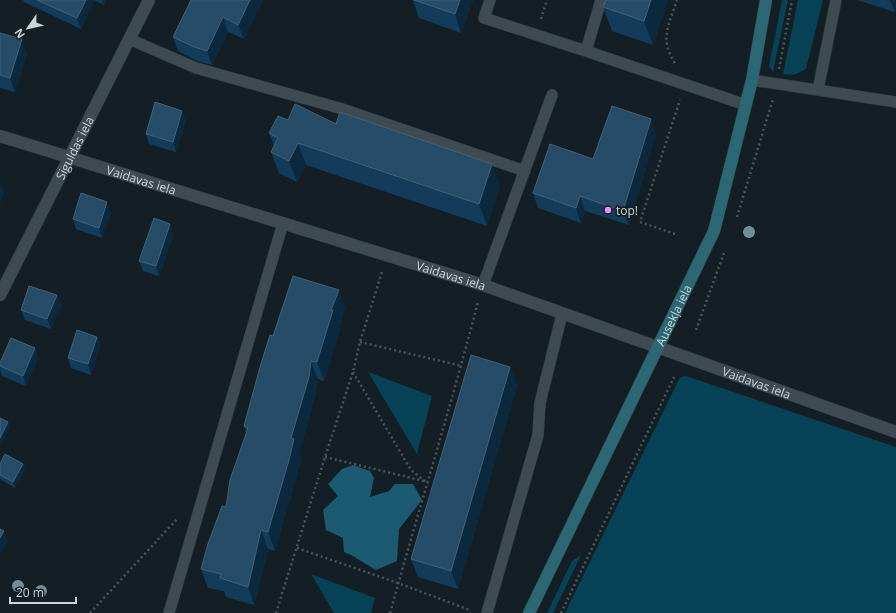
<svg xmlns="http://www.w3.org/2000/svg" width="896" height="613" viewBox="0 0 896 613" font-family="'Open Sans',sans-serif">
<rect width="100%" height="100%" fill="#131f24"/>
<path fill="#074257" d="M 782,0 L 788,0 L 773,72 L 769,66 Z
M 798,0 L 823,0 L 806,69 C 798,74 793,76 783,74 Z
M 368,372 L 432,396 L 417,454 Z
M 686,376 L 896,447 L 896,613 L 565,613 L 680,377 Z
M 581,555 L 553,613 L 547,613 L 572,561 Z
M 311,574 L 375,598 L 371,613 L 334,613 Z"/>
<path fill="#1c5a72" d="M 353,465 L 370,471 L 374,478 L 370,497 L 389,491 L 395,484 L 413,484 L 422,500 L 399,529 L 397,561 L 376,570 L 351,555 L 344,552 L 343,538 L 326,530 L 323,510 L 338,496 L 328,484 L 342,469 Z"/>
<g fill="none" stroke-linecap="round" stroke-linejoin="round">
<defs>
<path id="lane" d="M 490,0 L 484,18 L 586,51 L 601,0
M 129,39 L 196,68 L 339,108 L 525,171
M 586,51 L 746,105
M 752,80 L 896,102
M 818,90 L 836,0
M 483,285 L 552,95
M 169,613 L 283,223
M 487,613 L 538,435 L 540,403 L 562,314"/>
<g id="street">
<path id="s1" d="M 0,136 L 483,285 L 896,432"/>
<path id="s2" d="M 0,295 L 149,0"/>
</g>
<g id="secondary">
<path id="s3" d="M 529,613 L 714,231 L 752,80 L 766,0"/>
</g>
</defs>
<use href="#lane" stroke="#32393e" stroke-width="12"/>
<use href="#street" stroke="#32393e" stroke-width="13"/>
<use href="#secondary" stroke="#32393e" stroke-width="13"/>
<path stroke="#4b565b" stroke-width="2.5" stroke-dasharray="2 3" stroke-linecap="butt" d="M 541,19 L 547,0
M 675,63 C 659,39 669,25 677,0
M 779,69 L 792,0
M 737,217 L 773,99
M 675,234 L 640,222 L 680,100
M 696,330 L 724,253
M 360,342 L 462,366
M 353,372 L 411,470 L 426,482
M 325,457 L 424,481
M 297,548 L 398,583 L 467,609 L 470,613
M 90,613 L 178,518
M 276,613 L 325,457 L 353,372 L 360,342 L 382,272
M 390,613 C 419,509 451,406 478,302
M 561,613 L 674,377"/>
<use href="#lane" stroke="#3e4b51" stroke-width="11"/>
<use href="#street" stroke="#3e4b51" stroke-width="12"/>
<use href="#secondary" stroke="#2c6873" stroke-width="12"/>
</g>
<g fill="#728e9a">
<circle cx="749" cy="232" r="6"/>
<circle cx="18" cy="586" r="6"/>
<circle cx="41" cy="591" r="6"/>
</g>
<path fill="#133c5a" d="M 23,0 L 94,0 L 81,29 L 24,2 Z
M 94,0 L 106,0 L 104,5 Z
M 191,0 L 263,0 L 244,39 L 228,32 L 212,65 L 199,62 L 178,51 L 173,37 Z
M 413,0 L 473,0 L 461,33 L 419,18 Z
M 668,0 L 653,45 L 612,31 L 603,7 Z
M 857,0 L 896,0 L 896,9 L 895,12 Z
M 0,33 L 27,54 L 15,92 L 0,88 Z
M 288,120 L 336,124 L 500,186 L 487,226 L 306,165 L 297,182 L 279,173 L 271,152 L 274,146 L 269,133 Z
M 186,121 L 176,152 L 149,144 L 146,134 Z
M 656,134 L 629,225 L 585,211 L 581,223 L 538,208 L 533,193 Z
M 111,212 L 102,238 L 76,229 L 73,219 Z
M 173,234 L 159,276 L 143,271 L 139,261 Z
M 57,295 L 61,306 L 51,329 L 25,320 L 21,310 Z
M 346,308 L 339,326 L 340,329 L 324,381 L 318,379 L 315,396 L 299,454 L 301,458 L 296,478 L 275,551 L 268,549 L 254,605 L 226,597 L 224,591 L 208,588 L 201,569 L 226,507 L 246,433 L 244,426 L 273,336 Z
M 97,337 L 100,347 L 91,375 L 71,368 L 68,358 Z
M 35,348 L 38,358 L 26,386 L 2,376 L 0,370 L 0,363 Z
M 510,367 L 517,385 L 458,589 L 418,577 L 411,559 Z
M 0,464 L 25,469 L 15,488 L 0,479 Z"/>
<path fill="#0b293e" d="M 86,0 L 94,0 L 81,29 L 77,18 Z
M 102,0 L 106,0 L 104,5 Z
M 250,0 L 263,0 L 244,39 L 238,25 Z
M 460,0 L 473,0 L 461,33 L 455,14 Z
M 651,0 L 668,0 L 653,45 L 644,21 Z
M 890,0 L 896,0 L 896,9 L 895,12 Z
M 223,17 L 228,32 L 212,65 L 207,51 Z
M 22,39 L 27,54 L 15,92 L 10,78 Z
M 182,111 L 186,121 L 176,152 L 173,142 Z
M 651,119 L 656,134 L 629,225 L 623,211 Z
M 298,143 L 306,165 L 297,182 L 289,161 Z
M 492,164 L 500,186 L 487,226 L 479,204 Z
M 1,183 L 4,193 L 0,204 L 0,185 Z
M 580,196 L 585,211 L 581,223 L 576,208 Z
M 107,202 L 111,212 L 102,238 L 99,228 Z
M 170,224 L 173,234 L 159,276 L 156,266 Z
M 339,290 L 346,308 L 339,326 L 340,329 L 324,381 L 317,362 L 331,310 Z
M 57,295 L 61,306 L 51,329 L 47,319 Z
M 97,337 L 100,347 L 91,375 L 88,364 Z
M 35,348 L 38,358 L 26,386 L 23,376 Z
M 311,361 L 318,379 L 315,396 L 299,454 L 301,458 L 296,478 L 275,551 L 268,532 Z
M 510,367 L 517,385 L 458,589 L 451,571 Z
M 8,422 L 10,427 L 0,447 L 0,438 Z
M 23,464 L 25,469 L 15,488 L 13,482 Z
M 261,530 L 268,549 L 254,605 L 248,587 Z
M 4,531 L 8,541 L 0,555 L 0,538 Z"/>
<path fill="#274c67" stroke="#416279" d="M 37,0 L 86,0 L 77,18 Z
M 191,0 L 250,0 L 238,25 L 223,17 L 207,51 L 194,47 L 173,37 Z
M 414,0 L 460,0 L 455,14 Z
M 606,0 L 651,0 L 644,21 L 603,7 Z
M 0,33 L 22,39 L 10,78 L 0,75 Z
M 155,102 L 182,111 L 173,142 L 146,134 Z
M 295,104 L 336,124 L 340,112 L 492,164 L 479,204 L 298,143 L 289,161 L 271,152 L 278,138 L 269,133 L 278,116 L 288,120 Z
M 612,106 L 651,119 L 623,211 L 580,196 L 576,208 L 533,193 L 550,144 L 593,159 Z
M 81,193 L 107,202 L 99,228 L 73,219 Z
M 154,218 L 170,224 L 156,266 L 139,261 Z
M 293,276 L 339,290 L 331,310 L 333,310 L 317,362 L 311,361 L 309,377 L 291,438 L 294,439 L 289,460 L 268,532 L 261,530 L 248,587 L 220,578 L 221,574 L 201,569 L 208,544 L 222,506 L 226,507 L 230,480 L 248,428 L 244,426 L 260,367 L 270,335 L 273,336 Z
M 29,286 L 57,295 L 47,319 L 21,310 Z
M 77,330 L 97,337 L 88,364 L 68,358 Z
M 11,338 L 35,348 L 23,376 L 0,366 L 0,363 Z
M 471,355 L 510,367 L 451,571 L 411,559 Z
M 0,418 L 8,422 L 0,438 Z
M 5,454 L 23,464 L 13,482 L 0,475 L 0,464 Z
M 0,529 L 4,531 L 0,538 Z"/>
<circle fill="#e88eff" stroke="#131f24" stroke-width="1.5" cx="608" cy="210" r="4"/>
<g text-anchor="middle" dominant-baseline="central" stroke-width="3.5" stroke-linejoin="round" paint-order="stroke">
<g font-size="12" fill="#ced5d9" stroke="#131f24">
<text stroke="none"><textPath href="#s2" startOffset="165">Siguldas iela</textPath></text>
<text stroke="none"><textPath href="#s1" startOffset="148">Vaidavas iela</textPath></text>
<text stroke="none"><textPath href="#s1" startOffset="472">Vaidavas iela</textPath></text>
<text stroke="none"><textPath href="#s3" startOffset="331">Ausekļa iela</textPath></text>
<text stroke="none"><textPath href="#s1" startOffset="796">Vaidavas iela</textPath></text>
</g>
<g font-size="12" fill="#ced5d9" stroke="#131f24" text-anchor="start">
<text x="616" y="210">top!</text>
</g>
</g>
<g transform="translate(28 28) rotate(236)" stroke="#131f24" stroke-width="3" paint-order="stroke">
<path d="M0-3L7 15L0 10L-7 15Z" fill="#ced5d9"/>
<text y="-6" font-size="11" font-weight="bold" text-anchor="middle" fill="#ced5d9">N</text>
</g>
<path d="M10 597v6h66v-6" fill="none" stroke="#ced5d9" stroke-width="2"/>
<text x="16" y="597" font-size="12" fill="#ced5d9" stroke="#131f24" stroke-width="3" paint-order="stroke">20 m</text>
</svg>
